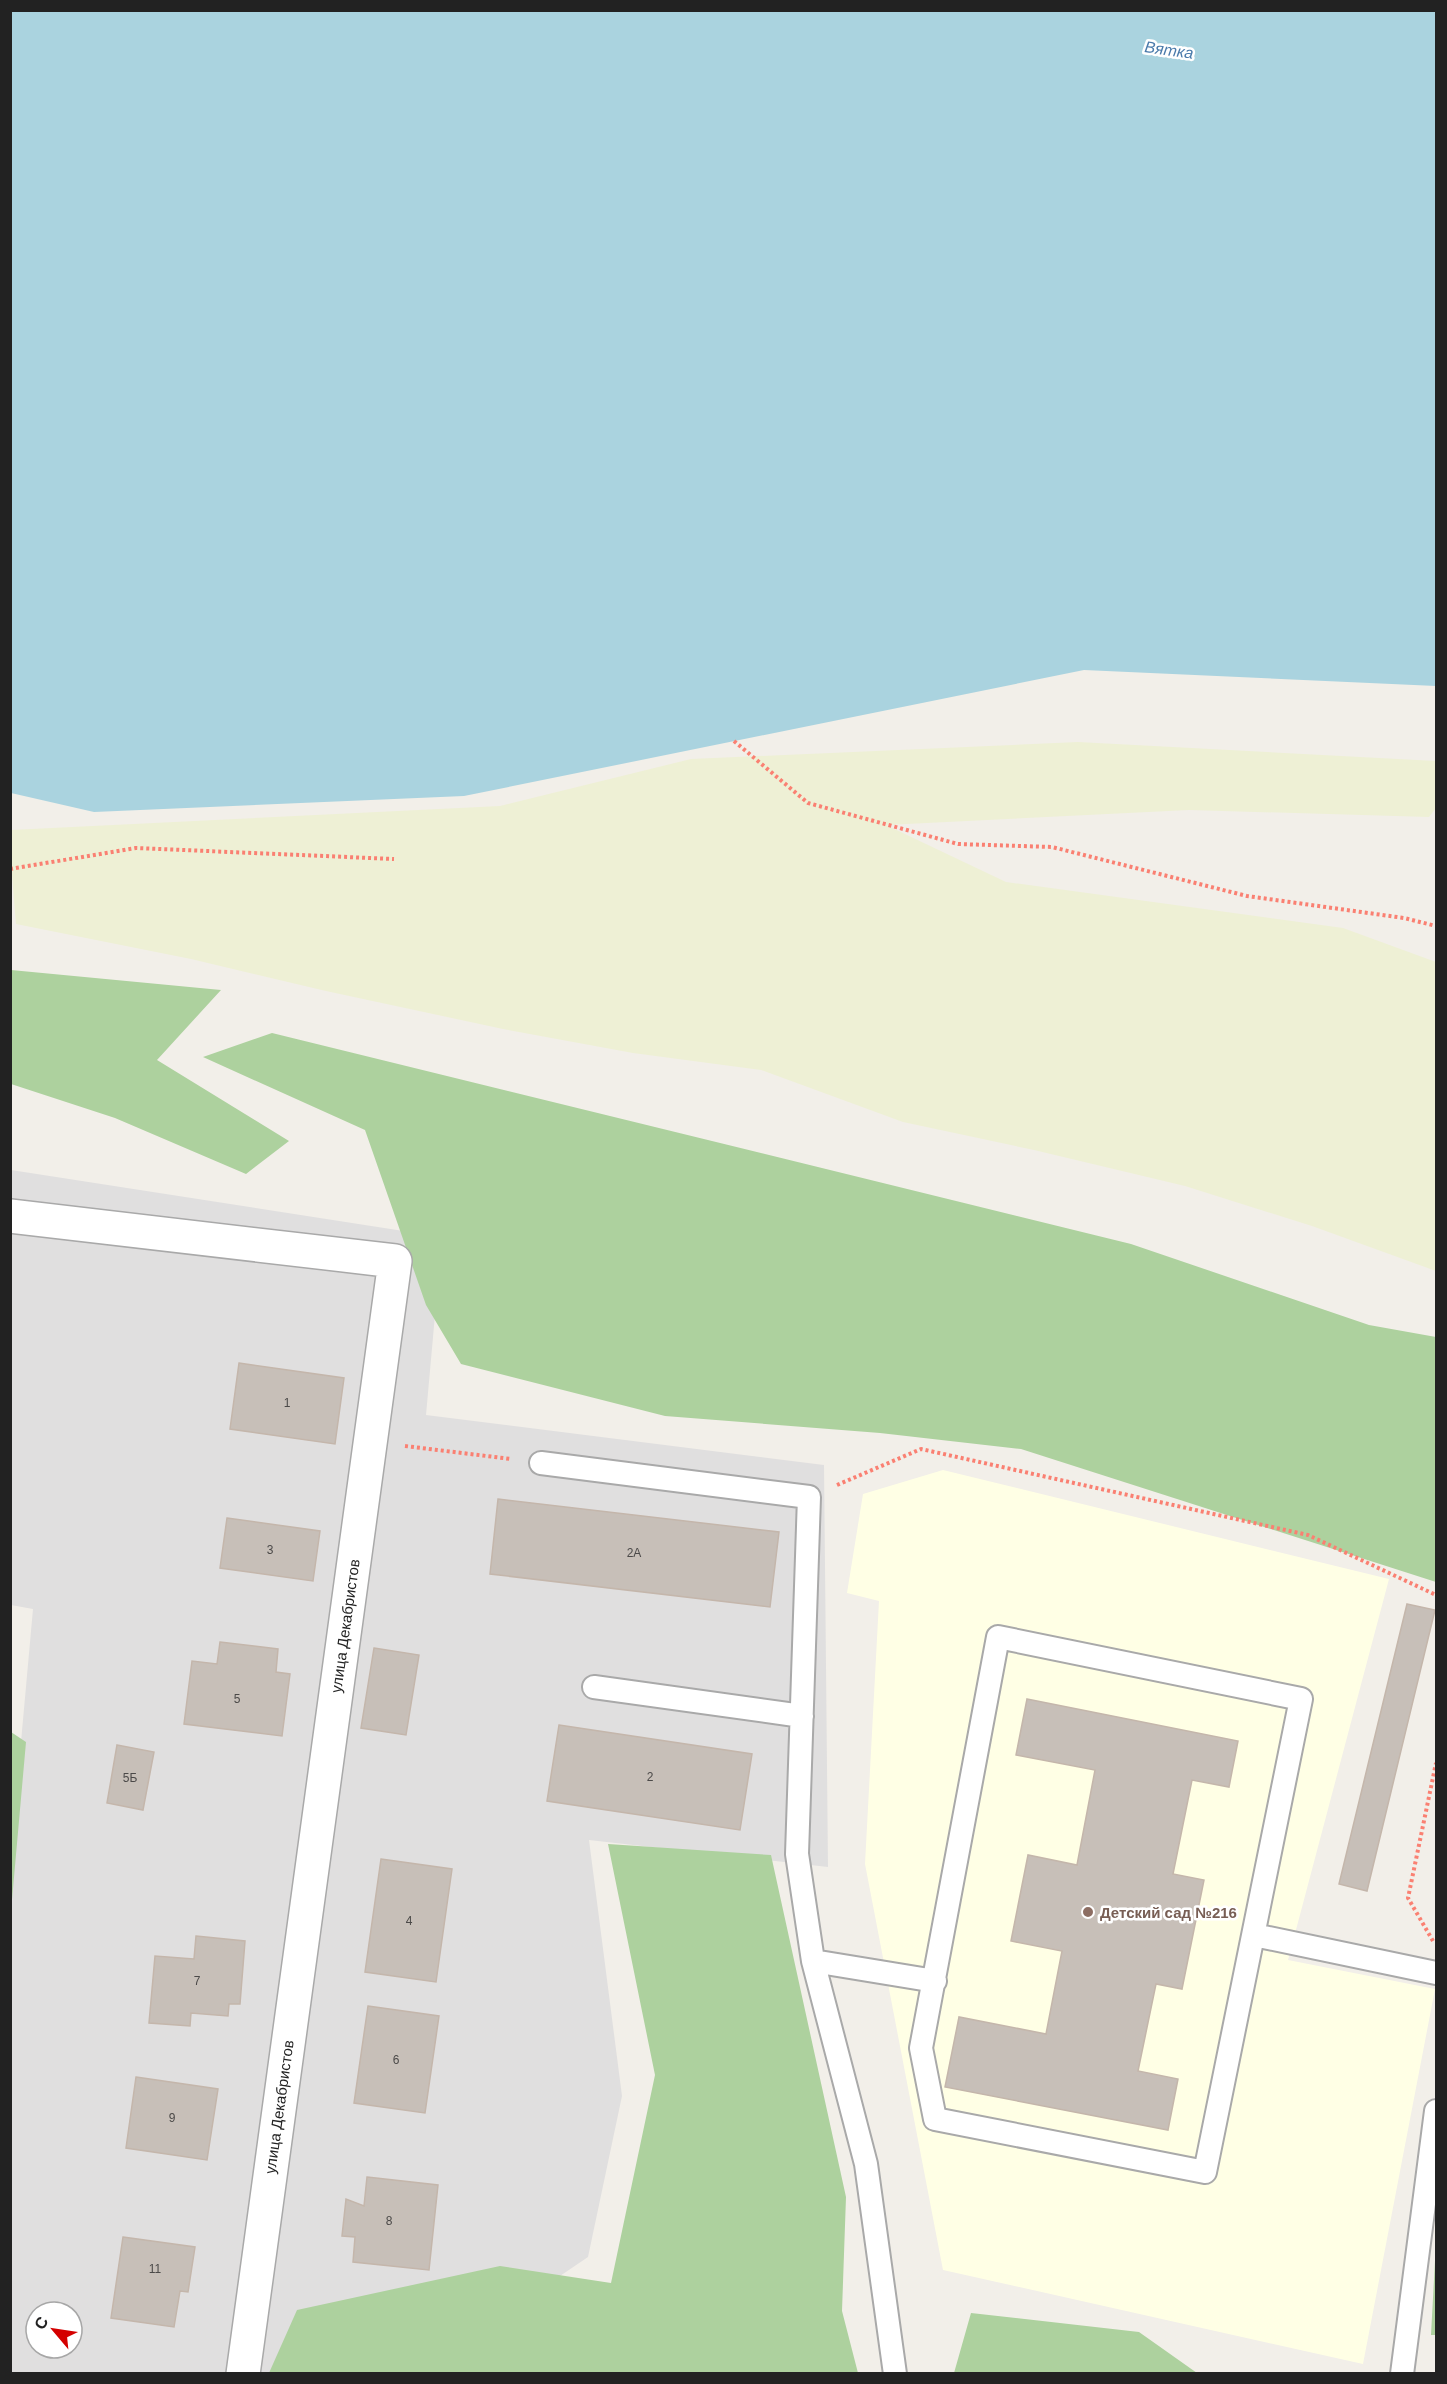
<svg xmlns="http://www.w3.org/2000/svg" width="1447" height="2384" viewBox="0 0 1447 2384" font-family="Helvetica,sans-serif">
<rect width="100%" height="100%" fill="#f2efe9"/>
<path fill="#e0dfdf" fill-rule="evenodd" d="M 11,1170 L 442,1237 L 426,1415 L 824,1465 L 828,1867 L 589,1840 L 622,2096 L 588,2257 L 417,2373 L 11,2373 L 10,1864 L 33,1609 L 11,1605 ZM 36,2312 L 72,2312 L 72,2348 L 36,2348 Z"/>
<path fill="#ffffe5" d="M 943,1470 L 1389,1579 L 1288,1960 L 1435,1989 L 1363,2364 L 943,2270 L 865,1864 L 879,1601 L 847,1593 L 863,1494 Z"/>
<path fill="#eef0d5" d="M 1078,742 L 1436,761 L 1436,808 L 1429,817 L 1189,810 L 886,825 L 1006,882 L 1343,928 L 1436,962 L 1436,1271 L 1312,1226 L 1185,1186 L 1034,1150 L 903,1122 L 761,1070 L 633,1053 L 503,1029 L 326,991 L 191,959 L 16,924 L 11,863 L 11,830 L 500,806 L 691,759 Z"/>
<path fill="#add19e" d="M 11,970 L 221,990 L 157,1060 L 289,1141 L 246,1174 L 115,1118 L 11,1084 Z
M 272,1033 L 1131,1244 L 1369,1325 L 1436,1337 L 1436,1582 L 1021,1449 L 880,1433 L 665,1416 L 461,1364 L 426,1305 L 365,1130 L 203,1057 Z
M 11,1732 L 26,1742 L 11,1911 Z
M 608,1844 L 771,1855 L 846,2197 L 842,2311 L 858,2373 L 269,2373 L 297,2310 L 500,2266 L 611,2283 L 655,2075 Z
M 1436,2242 L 1436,2335 L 1431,2335 Z
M 971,2313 L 1139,2332 L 1197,2373 L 954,2373 Z"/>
<path fill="#aad3df" d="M 11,10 L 1436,11 L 1436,686 L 1084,670 L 464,796 L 94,812 L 11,793 Z"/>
<path fill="#c7bfb8" stroke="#c4b6ab" stroke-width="1.5" d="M 239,1363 L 344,1378 L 335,1444 L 230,1429 Z
M 498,1499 L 779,1532 L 770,1607 L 490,1574 Z
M 227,1518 L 320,1531 L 313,1581 L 220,1568 Z
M 1407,1604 L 1435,1610 L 1367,1891 L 1339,1884 Z
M 220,1642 L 278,1649 L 276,1672 L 290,1674 L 282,1736 L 184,1724 L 192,1661 L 217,1664 Z
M 374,1648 L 419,1655 L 406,1735 L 361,1728 Z
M 1027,1699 L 1238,1741 L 1229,1787 L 1192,1780 L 1173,1874 L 1204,1880 L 1182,1989 L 1156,1984 L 1138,2071 L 1178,2079 L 1168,2130 L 945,2087 L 959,2017 L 1046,2034 L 1062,1951 L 1011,1941 L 1028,1855 L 1077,1865 L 1095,1770 L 1016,1755 Z
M 559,1725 L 752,1754 L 740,1830 L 547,1801 Z
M 117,1745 L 154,1752 L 143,1810 L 107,1803 Z
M 381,1859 L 452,1869 L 436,1982 L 365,1972 Z
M 196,1936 L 245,1941 L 240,2004 L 229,2004 L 228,2016 L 191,2013 L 190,2026 L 149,2023 L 155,1956 L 194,1959 Z
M 368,2006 L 439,2016 L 425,2113 L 354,2103 Z
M 136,2077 L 218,2089 L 207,2160 L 126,2148 Z
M 367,2177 L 438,2185 L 429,2270 L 353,2262 L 355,2237 L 342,2236 L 346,2199 L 364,2206 Z
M 123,2237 L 195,2247 L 188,2292 L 180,2291 L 174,2327 L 111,2318 Z"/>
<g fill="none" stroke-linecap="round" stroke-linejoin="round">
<defs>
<path id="service" d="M 541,1463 L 809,1497 L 797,1854 L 813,1961 L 866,2164 L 895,2374
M 998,1637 L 1301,1699 L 1205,2172 L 935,2119 L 921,2048 Z
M 594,1687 L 802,1716
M 1254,1935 L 1436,1973
M 813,1961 L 935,1981
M 1402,2374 L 1436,2111"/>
<path id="minor" d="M 10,1216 L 395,1261 L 243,2374"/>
</defs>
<use href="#service" stroke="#a9a9a9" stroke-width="26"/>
<use href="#minor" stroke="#a9a9a9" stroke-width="36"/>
<path stroke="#fa8072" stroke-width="4" stroke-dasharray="3 3" stroke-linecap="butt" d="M 734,741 L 808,803 L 958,844 L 1052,847 L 1247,896 L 1404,918 L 1436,926
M 10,869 L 136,848 L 394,859
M 405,1446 L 511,1459
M 837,1485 L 921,1449 L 1308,1535 L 1436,1595
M 1433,1941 L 1408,1898 L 1436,1763"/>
<use href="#service" stroke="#fff" stroke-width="22"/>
<use href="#minor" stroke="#fff" stroke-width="33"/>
</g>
<circle fill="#8d6e63" stroke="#fff" stroke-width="2" cx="1088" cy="1912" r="6"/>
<g text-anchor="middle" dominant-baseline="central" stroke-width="5" stroke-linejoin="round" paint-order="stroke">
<g font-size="12" fill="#4b4948">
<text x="287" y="1403">1</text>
<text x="270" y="1550">3</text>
<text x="634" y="1553">2А</text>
<text x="237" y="1699">5</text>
<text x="650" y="1777">2</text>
<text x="130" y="1778">5Б</text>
<text x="409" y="1921">4</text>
<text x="197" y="1981">7</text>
<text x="396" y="2060">6</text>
<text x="172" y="2118">9</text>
<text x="389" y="2221">8</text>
<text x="155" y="2269">11</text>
</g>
<g font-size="15" fill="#222" stroke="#fff">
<text transform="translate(345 1626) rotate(-82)">улица Декабристов</text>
<text transform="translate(279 2107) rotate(-82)">улица Декабристов</text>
</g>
<g font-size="15" font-weight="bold" fill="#785e54" stroke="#fff" text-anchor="start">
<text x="1100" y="1912">Детский сад №216</text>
</g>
<g font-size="16" font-style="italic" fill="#4a7aab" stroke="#fff">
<text transform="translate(1169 50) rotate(8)">Вятка</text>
</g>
</g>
<rect width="1447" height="2384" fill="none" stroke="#222222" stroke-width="24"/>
<g transform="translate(54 2330) rotate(299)"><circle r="28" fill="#ffffff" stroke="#a7a7a7" stroke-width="1.5"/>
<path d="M0-4.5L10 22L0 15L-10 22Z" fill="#d40000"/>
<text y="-9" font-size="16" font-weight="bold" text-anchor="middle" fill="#222222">С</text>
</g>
</svg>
